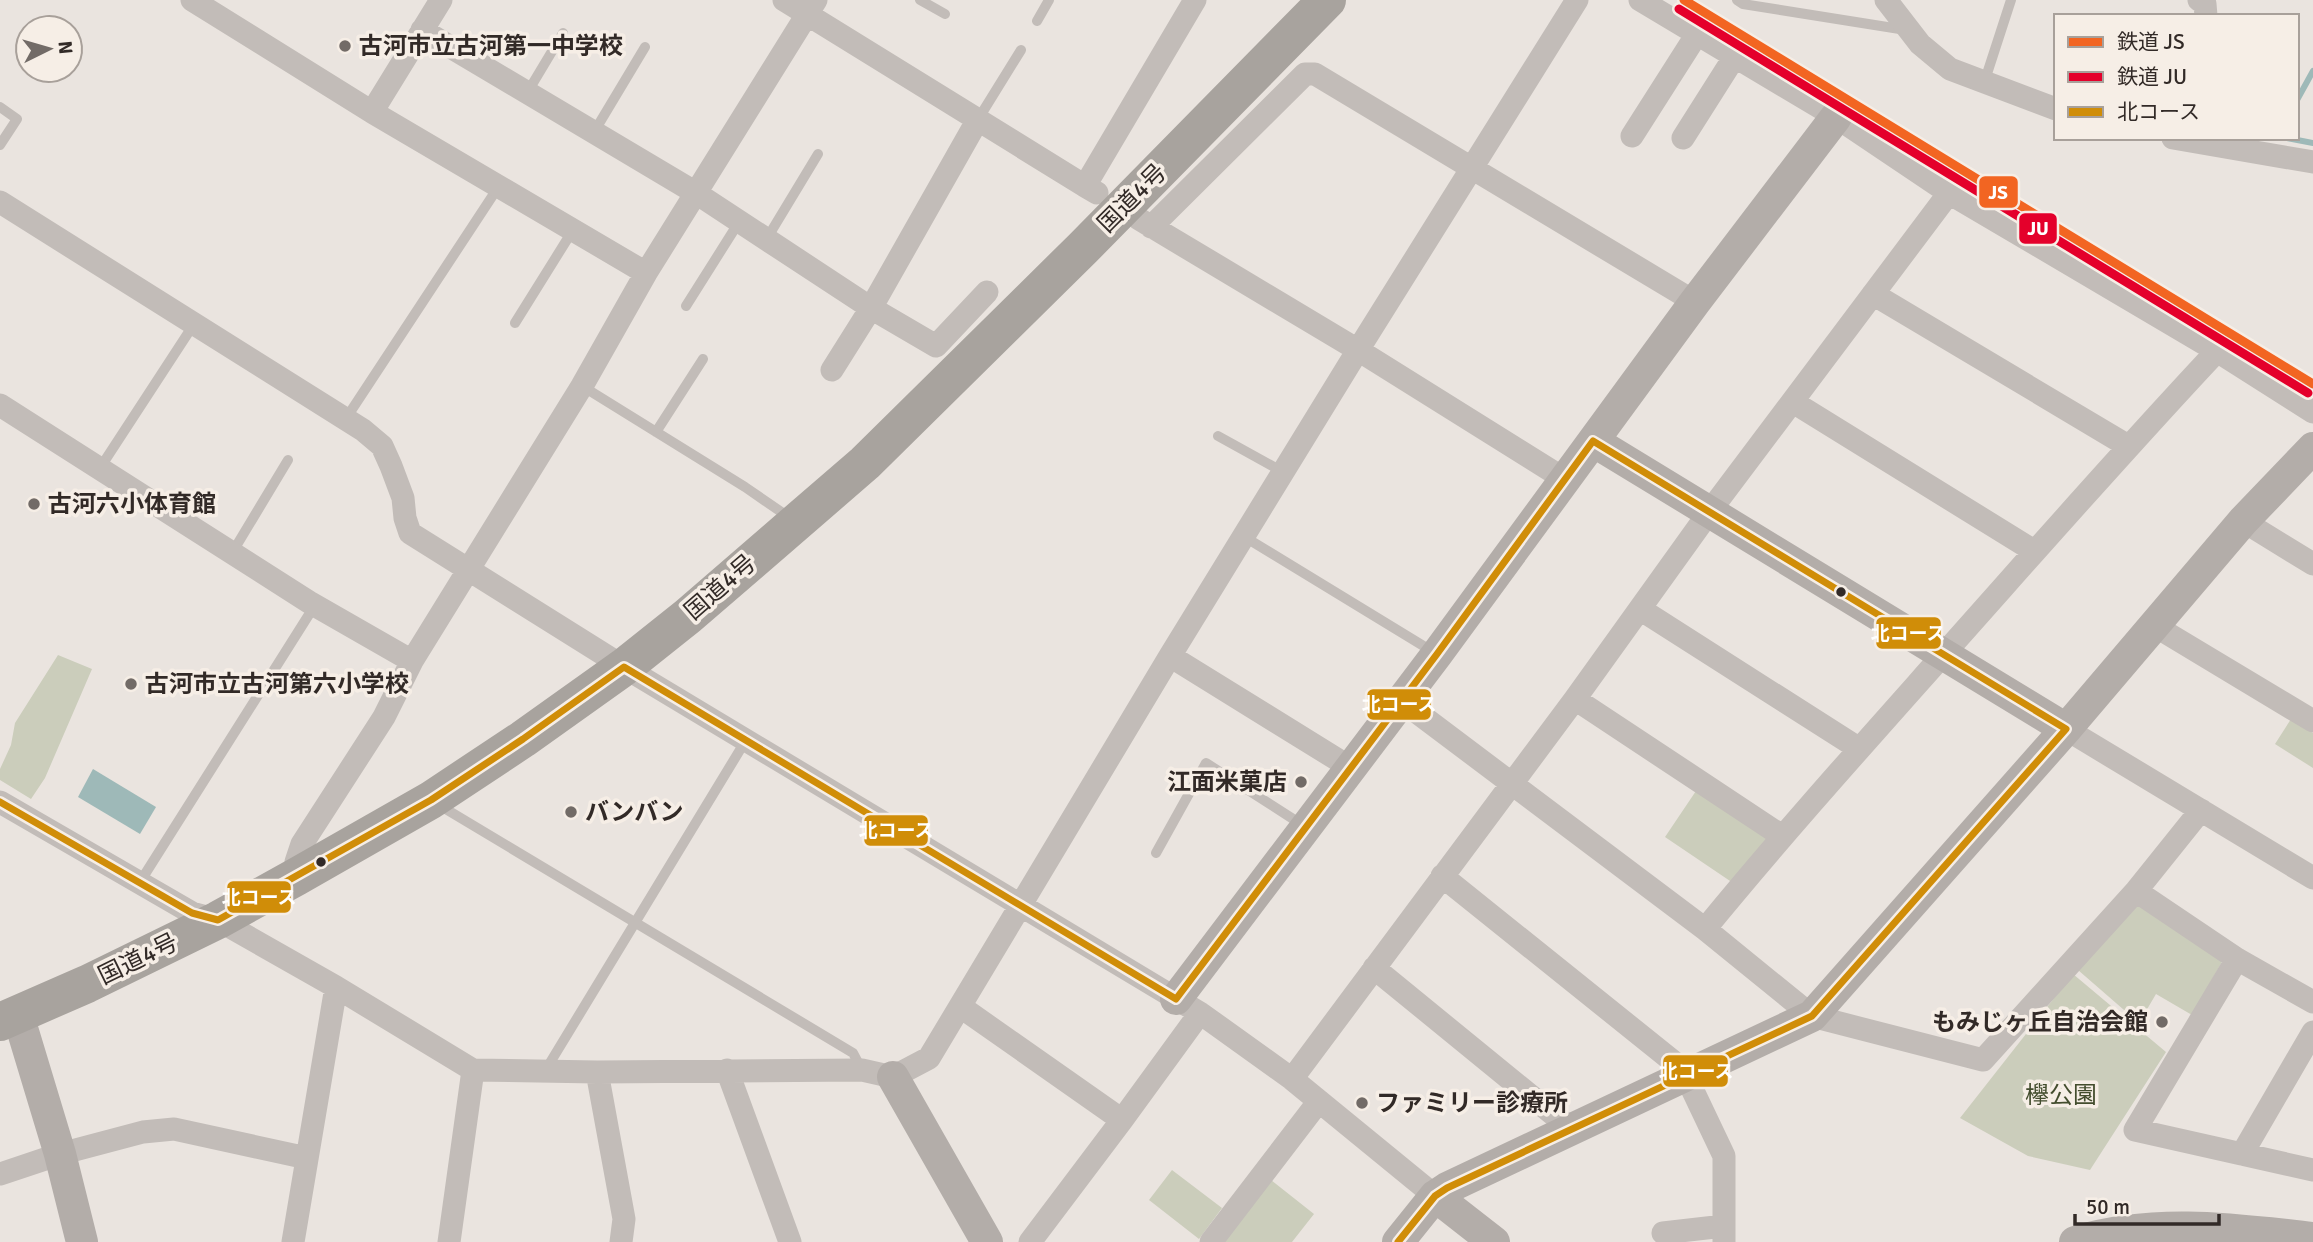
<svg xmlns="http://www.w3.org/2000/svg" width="2313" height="1242" viewBox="0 0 2313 1242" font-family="Signika,'Noto Sans JP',sans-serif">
<rect width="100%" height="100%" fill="#eae4df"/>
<path fill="#cbcdbb" d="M 58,655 L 92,669 L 45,778 L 31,799 L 0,780 L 0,769 L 11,745 L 15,723 Z
M 2291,719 L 2313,733 L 2313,768 L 2275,744 Z
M 1700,785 L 1771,834 L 1736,885 L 1665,837 Z
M 2140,903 L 2223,960 L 2192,1015 L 2156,994 L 2139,1023 L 2078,970 Z
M 2073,974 L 2166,1052 L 2090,1170 L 2028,1156 L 1960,1118 Z
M 1172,1170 L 1222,1208 L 1199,1239 L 1149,1200 Z
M 1271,1180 L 1314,1214 L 1292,1242 L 1223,1242 Z"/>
<path fill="#9eb9b8" d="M 93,769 L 156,807 L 140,834 L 78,797 Z"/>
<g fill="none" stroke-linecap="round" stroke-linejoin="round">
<path stroke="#9eb9b8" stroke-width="6" d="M 2297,100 L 2313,71
M 2287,138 L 2313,143"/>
<path stroke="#c2bcb8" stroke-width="10" d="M 920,0 L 945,14
M 1737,0 L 1743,4 L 1906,30
M 1037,21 L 1049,0
M 1984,83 L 2011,0
M 527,93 L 563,33
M 0,107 L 17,119 L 0,145
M 977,121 L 1021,50
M 594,132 L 645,47
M 766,240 L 818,154
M 686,306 L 739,222
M 515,323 L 573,230
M 582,386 L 745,487 L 790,518
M 345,420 L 499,186
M 656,432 L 703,359
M 1218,436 L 1283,472
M 100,468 L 194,324
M 1243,536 L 1435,653
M 232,553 L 288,460
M 439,805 L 853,1053 L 862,1070
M 1156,853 L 1206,763 L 1304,826
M 140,882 L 315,605
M 545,1071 L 746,740"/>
<path stroke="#c2bcb8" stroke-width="23" d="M 192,0 L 372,112 L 646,273
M 784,0 L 1085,186
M 1640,0 L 1836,117 L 1949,193 L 2217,351 L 2313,412
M 1886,0 L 1920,44 L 1950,69 L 2056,109
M 2199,0 L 2205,4 L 2206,16
M 422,30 L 696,193 L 871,308 L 832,370
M 372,112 L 441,0
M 977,121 L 871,308 L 936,346 L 987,292
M 1632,136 L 1697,34
M 1683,138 L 1735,56
M 2173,138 L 2313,162
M 1097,193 L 1085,186 L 1195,0
M 0,202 L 363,430 L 382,446 L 391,466 L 403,498 L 405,518 L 410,533 L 624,667 L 1200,1013 L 1292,1079 L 1435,1196
M 1139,219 L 1358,350 L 1566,480
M 1151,227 L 1305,74 L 1315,74 L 1695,302
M 1873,294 L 2128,446
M 1793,402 L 2034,551
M 0,405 L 309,602 L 412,661
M 2243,521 L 2313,564
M 1640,609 L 1858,748
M 2155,626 L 2313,721
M 1170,656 L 1351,768
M 1575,699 L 1782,836
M 1402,701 L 1705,929 L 1812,1016 L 1983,1060 L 2136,891 L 2201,810
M 2066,729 L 2313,878
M 0,802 L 192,913 L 218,920 L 336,987 L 473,1070 L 597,1072 L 862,1070 L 893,1077 L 929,1058 L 1170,656 L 1358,350 L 1577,0
M 1442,876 L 1675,1063 L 1685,1074 L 1724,1156 L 1724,1242
M 296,877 L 296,862 L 302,844 L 384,717 L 412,661 L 582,386 L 646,273 L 816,0
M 2136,891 L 2237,959 L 2313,1002
M 1705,929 C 1782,835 1862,746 1942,656 C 2033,554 2123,451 2217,351
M 2237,959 L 2135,1130 L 2313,1170
M 1374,968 L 1570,1128
M 961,1007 L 1122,1120
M 727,1070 L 790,1242
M 597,1072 L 624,1219 L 621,1242
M 1292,1079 L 1575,699 L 1710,511 L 1949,193
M 2242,1154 L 2313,1032
M 0,1174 L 60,1154 L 143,1132 L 174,1129 L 307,1158
M 1663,1233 L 1724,1226
M 293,1242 L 336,987
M 449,1242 L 473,1070
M 1030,1242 L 1122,1120 L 1200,1013
M 1211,1242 L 1319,1101"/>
<path stroke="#b3ada9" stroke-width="32" d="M 1593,441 L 2066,729
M 1176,999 L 1437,654 L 1695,302 L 1836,117
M 18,1015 L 60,1154 L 82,1242
M 893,1077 L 987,1242
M 1435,1196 L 1494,1242
M 1398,1242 L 1435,1196 L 1447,1188 L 1812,1016 L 2066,729 L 2243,521 L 2313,448
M 2075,1242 C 2153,1218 2234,1229 2313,1238"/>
<path stroke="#a8a39e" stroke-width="38" d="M 0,1022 L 87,984 L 218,920 L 296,877 L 431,800 L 523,739 L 624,667 L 688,616 L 865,463 L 1083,248 L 1327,0"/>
<defs>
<path id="bus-1" d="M 0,802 L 192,913 L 218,920 L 431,800 L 523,739 L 624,667 L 1176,999 L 1437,654 L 1593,441 L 2066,729 L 1812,1016 L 1447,1188 L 1435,1196 L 1398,1242"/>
</defs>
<use href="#bus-1" stroke="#f6eee6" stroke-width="12"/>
<use href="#bus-1" stroke="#d08d08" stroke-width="7"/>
<defs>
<path id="rail-1" d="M 1684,0 L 2313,384"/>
<path id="rail-2" d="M 1679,9 L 2308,393"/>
</defs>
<use href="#rail-1" stroke="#f6eee6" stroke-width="14"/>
<use href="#rail-2" stroke="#f6eee6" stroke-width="14"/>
<use href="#rail-1" stroke="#f26522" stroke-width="9"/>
<use href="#rail-2" stroke="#e4002b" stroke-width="9"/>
</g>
<g fill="#726b67" stroke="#f6eee6" stroke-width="2.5">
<circle cx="345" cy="46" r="7"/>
<circle cx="34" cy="504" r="7"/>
<circle cx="131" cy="684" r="7"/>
<circle cx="1301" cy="782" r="7"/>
<circle cx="571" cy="812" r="7"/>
<circle cx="2162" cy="1022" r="7"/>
<circle cx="1362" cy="1103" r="7"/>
</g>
<g fill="#322a27" stroke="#f6eee6" stroke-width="2.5">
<circle cx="1841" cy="592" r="6"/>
<circle cx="321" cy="862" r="6"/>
</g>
<g text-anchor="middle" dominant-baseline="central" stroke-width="7" stroke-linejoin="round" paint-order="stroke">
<g font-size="24" font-weight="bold" fill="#322a27" stroke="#f6eee6" text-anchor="start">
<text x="359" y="46">古河市立古河第一中学校</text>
<text x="48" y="504">古河六小体育館</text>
<text x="145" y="684">古河市立古河第六小学校</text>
<text x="1287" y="782" text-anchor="end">江面米菓店</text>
<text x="585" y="812">バンバン</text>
<text x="2148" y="1022" text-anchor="end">もみじヶ丘自治会館</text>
<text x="1376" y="1103">ファミリー診療所</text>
</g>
<g font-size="24" fill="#322a27" stroke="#f6eee6">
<text transform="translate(1132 198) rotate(-45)">国道4号</text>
<text transform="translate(720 587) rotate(-41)">国道4号</text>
<text transform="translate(138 959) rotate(-26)">国道4号</text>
</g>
<g font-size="24" fill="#434d2e" stroke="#f6eee6">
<text x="2061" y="1095">欅公園</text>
</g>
</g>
<g stroke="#f6eee6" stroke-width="2.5">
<rect x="1978" y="175" width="41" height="34" rx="7" fill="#f26522"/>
<rect x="2018" y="212" width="40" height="33" rx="7" fill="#e4002b"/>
<rect x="1875" y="616" width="67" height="34" rx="7" fill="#d08d08"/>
<rect x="1366" y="688" width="66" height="33" rx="7" fill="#d08d08"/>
<rect x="863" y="814" width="66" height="33" rx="7" fill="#d08d08"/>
<rect x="226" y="880" width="66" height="34" rx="7" fill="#d08d08"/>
<rect x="1662" y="1054" width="67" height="34" rx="7" fill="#d08d08"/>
</g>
<g font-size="19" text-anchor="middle" font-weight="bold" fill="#fff">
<text x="1998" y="199">JS</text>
<text x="2038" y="235">JU</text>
<text x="1908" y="640">北コース</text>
<text x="1399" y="711">北コース</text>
<text x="896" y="837">北コース</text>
<text x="259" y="904">北コース</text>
<text x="1696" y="1078">北コース</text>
</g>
<rect x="2054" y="14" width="245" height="126" fill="#f6eee6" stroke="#a8a09a" stroke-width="2"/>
<rect x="2068" y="37" width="35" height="10" fill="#f26522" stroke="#a8a09a" stroke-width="2"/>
<text x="2117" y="49" font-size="21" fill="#322a27">鉄道 JS</text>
<rect x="2068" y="72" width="35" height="10" fill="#e4002b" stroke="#a8a09a" stroke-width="2"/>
<text x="2117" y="84" font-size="21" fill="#322a27">鉄道 JU</text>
<rect x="2068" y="107" width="35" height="10" fill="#d08d08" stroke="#a8a09a" stroke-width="2"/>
<text x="2117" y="119" font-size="21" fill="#322a27">北コース</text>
<g transform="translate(49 49) rotate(85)"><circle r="33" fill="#f6eee6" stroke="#a8a09a" stroke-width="2"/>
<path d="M0-5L12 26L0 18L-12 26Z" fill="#726b67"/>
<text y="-10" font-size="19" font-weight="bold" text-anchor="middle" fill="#322a27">N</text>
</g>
<path d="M2075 1214v10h144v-10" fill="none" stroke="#322a27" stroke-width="3.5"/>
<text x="2086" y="1214" font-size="21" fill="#322a27" stroke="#f6eee6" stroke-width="5" paint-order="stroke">50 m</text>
</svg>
